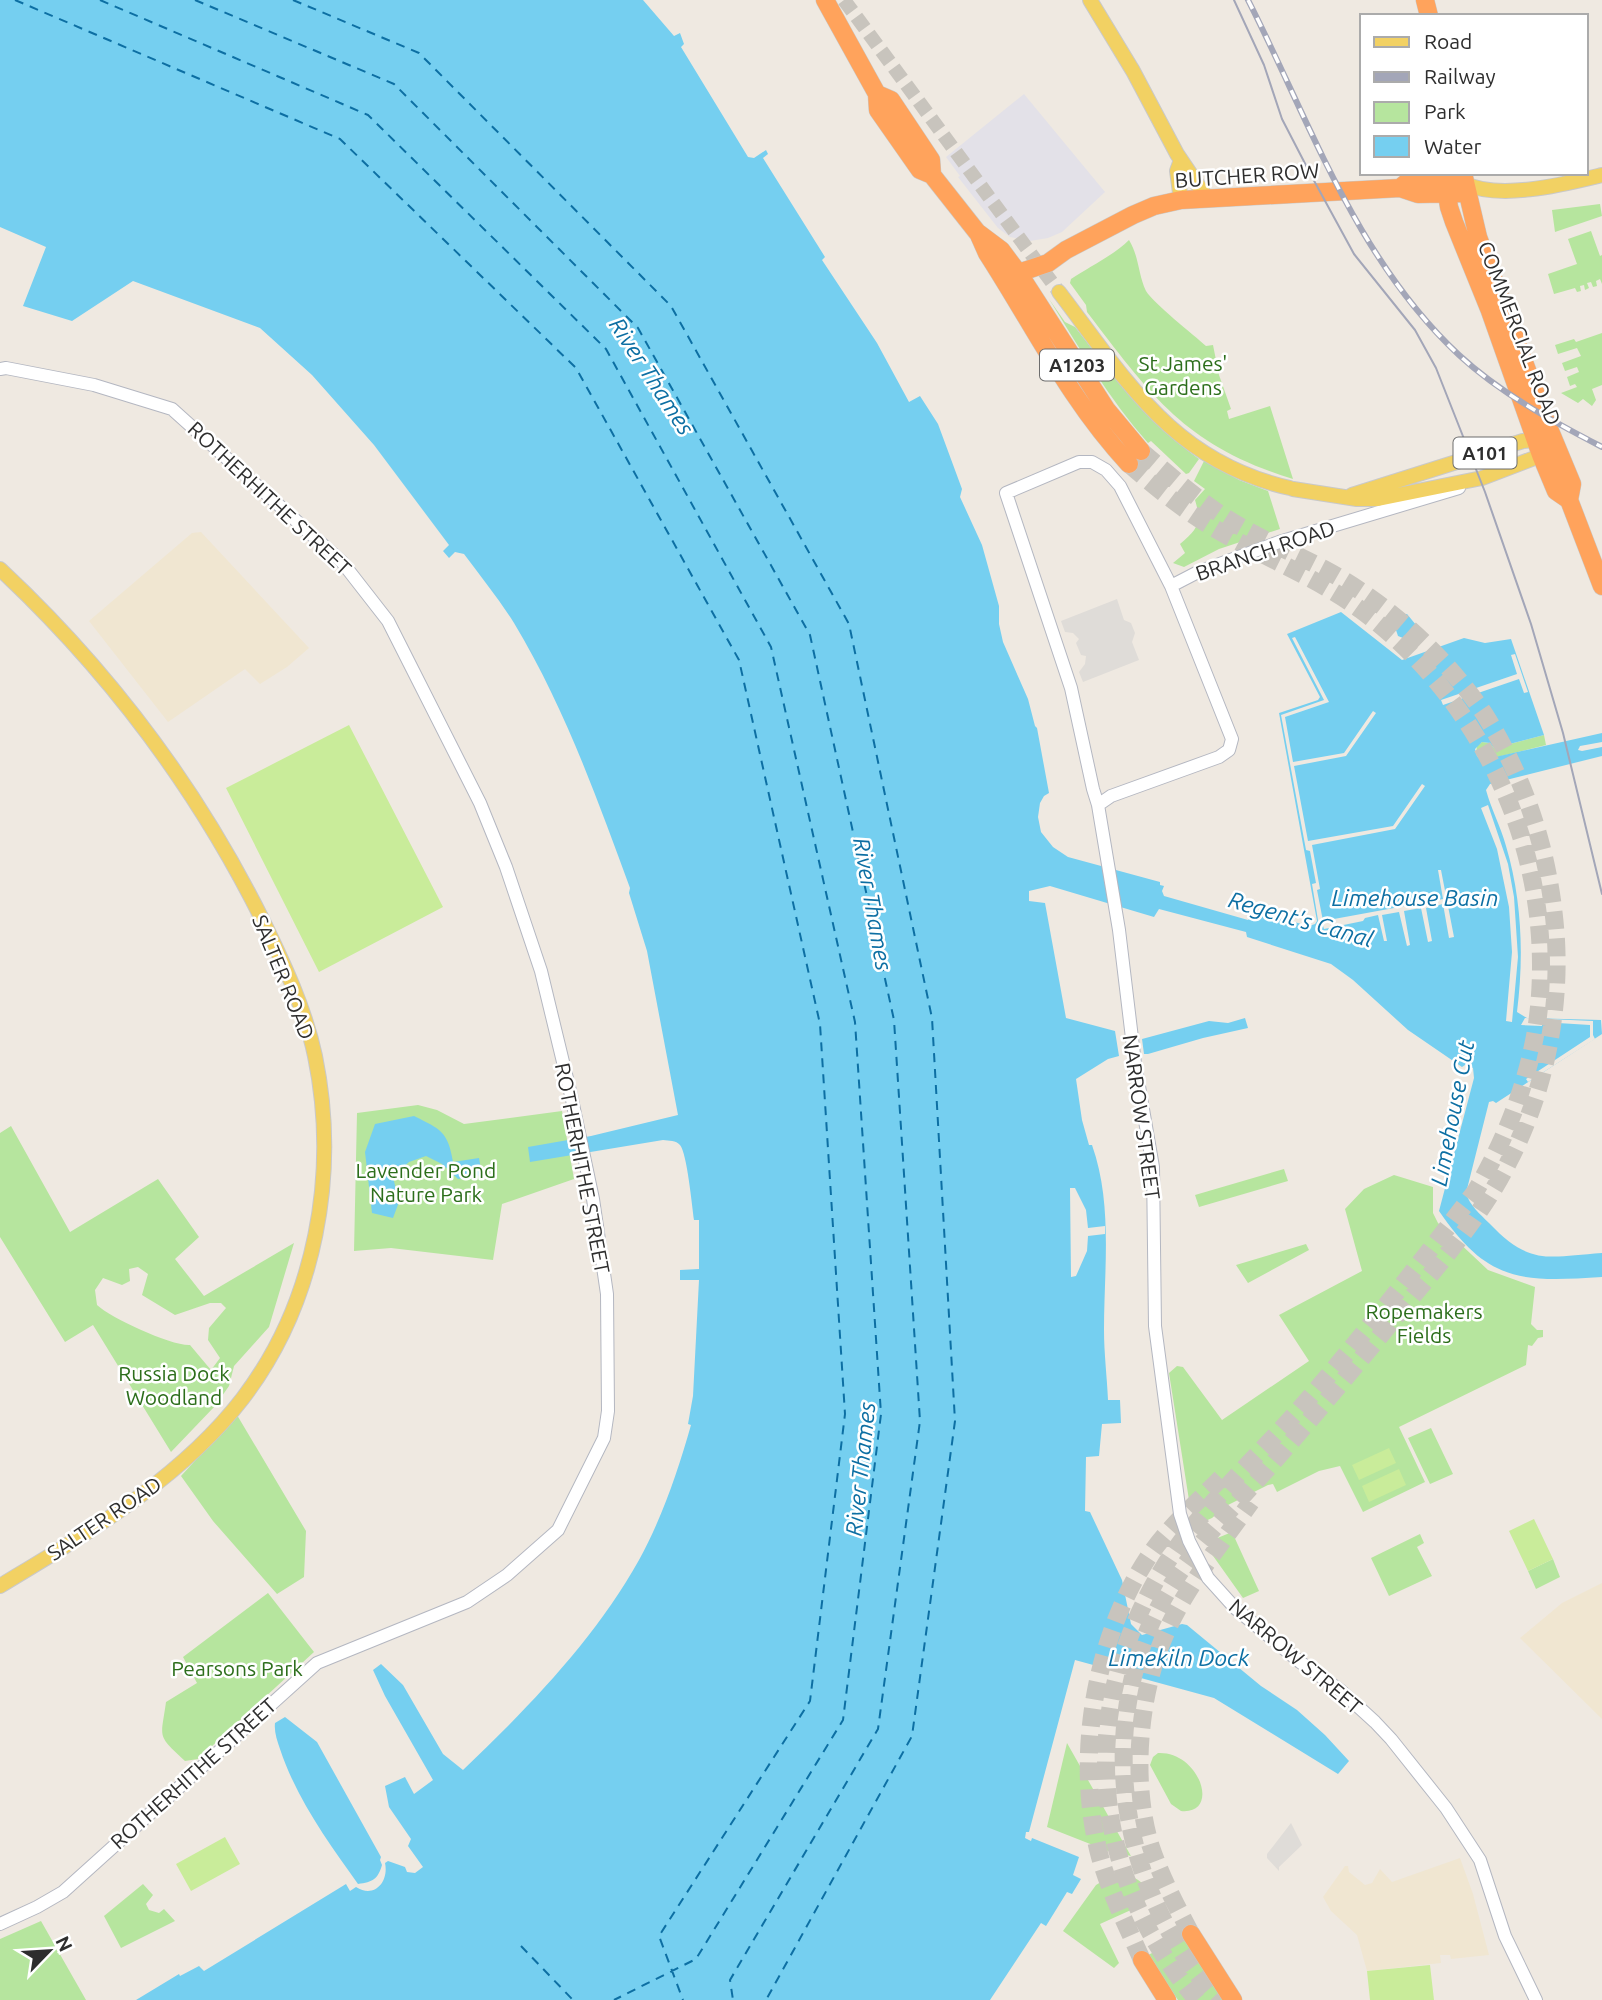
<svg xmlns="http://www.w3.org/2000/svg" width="1602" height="2000" viewBox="0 0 1602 2000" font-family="Ubuntu,sans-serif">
<rect width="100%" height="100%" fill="#efe9e1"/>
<path fill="#e3e1e8" d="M 1024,94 L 1105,192 L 1062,232 L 1048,238 L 1030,241 L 1010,237 L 998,228 L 958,177 L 960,176 L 946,157 Z"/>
<path fill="#f0e6d1" d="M 201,532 L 309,648 L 287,667 L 260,684 L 245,669 L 168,722 L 89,621 L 192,533 Z
M 1602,1583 L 1602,1719 L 1520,1638 L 1562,1603 Z
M 1460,1858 L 1473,1894 L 1489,1955 L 1451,1959 L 1450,1955 L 1440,1955 L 1441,1963 L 1367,1971 L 1357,1935 L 1331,1911 L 1323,1897 L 1345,1866 L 1348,1866 L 1349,1872 L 1365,1885 L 1372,1883 L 1380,1869 L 1392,1882 Z"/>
<path fill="#b6e59e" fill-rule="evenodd" d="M 1600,204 L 1602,216 L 1555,232 L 1552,210 Z
M 1591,231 L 1600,256 L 1602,255 L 1602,284 L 1600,279 L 1596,281 L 1597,286 L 1593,287 L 1591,282 L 1587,283 L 1589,288 L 1585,290 L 1584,285 L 1580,286 L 1581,291 L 1577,292 L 1575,288 L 1554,294 L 1548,274 L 1577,264 L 1568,239 Z
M 1129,240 C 1139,256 1138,274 1146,291 C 1153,303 1194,335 1206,346 L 1213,345 L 1219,375 L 1231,409 L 1227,411 L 1229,419 L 1270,406 L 1293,479 C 1186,446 1152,397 1087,312 L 1086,305 L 1070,283 L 1071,279 C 1089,267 1114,255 1129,240 Z
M 1049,299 L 1065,322 L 1075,327 C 1116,380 1144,419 1199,459 L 1189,473 L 1186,474 L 1151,441 L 1148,443 C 1109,399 1080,349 1049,299 Z
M 1602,333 L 1602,385 L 1592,389 L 1596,400 L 1592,406 L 1583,399 L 1578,403 L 1561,393 L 1577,387 L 1575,384 L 1570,386 L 1567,377 L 1579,372 L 1577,367 L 1565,371 L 1562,363 L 1581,356 L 1577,348 L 1558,354 L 1555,345 L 1574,339 L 1576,342 Z
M 1204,461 L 1239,480 L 1268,491 L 1280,529 L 1219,549 L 1184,567 L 1173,563 L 1185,553 L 1180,544 C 1198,529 1202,523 1195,500 L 1205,489 L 1194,481 Z
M 1544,735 L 1546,745 L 1485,760 L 1480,759 L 1476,753 L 1477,746 L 1482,742 L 1490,743 L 1494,748 Z
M 418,1105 L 437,1110 L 464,1124 L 562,1111 L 574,1179 L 502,1204 L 493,1260 L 391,1248 L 354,1251 L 357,1113 Z
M 11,1126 L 70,1232 L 158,1179 L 199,1237 L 175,1259 L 204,1296 L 294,1243 L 269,1327 L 234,1366 L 229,1386 L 215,1406 L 171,1452 L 93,1325 L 65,1342 L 0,1237 L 0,1133 ZM 138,1267 L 148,1274 L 142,1295 L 175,1315 L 210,1303 L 221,1303 L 226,1308 L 209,1328 L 208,1340 L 220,1358 L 211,1370 L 190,1345 C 171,1346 111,1318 97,1305 L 95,1290 L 103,1278 L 122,1285 L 130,1281 L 129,1269 Z
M 1284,1169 L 1288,1181 L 1199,1207 L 1195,1195 Z
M 1394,1175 L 1433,1187 L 1433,1213 L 1438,1223 L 1488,1270 L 1535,1287 L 1531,1324 L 1537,1330 L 1543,1330 L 1543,1337 L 1538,1338 L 1532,1346 L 1528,1345 L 1526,1365 L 1399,1427 L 1425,1482 L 1363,1512 L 1340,1466 L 1319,1471 L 1277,1492 L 1273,1484 L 1268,1485 L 1226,1506 L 1212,1518 L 1199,1524 L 1189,1500 L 1169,1373 L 1177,1366 L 1183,1367 L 1222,1420 L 1309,1361 L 1279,1315 L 1362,1271 L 1345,1209 L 1364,1189 Z
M 1306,1244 L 1309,1250 L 1248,1283 L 1236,1265 Z
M 237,1415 L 306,1531 L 304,1577 L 277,1594 L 213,1521 L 181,1476 Z
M 1431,1428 L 1453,1474 L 1430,1484 L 1408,1438 Z
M 1232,1532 L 1259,1591 L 1243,1598 L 1211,1553 L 1220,1547 L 1215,1539 Z
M 1420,1534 L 1424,1543 L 1417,1547 L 1432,1576 L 1389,1596 L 1371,1558 Z
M 1553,1559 L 1560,1577 L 1536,1589 L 1528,1571 Z
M 268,1593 L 314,1652 L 198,1759 L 185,1761 C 156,1734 161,1739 166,1702 L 197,1683 L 183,1657 Z
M 1067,1743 L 1131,1856 L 1108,1851 L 1047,1827 Z
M 1158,1753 C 1200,1751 1221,1815 1181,1811 L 1171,1804 L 1150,1765 L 1153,1757 Z
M 1114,1874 C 1129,1874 1145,1879 1148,1895 L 1142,1905 L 1100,1924 L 1119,1963 L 1114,1968 L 1063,1931 L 1096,1885 Z
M 143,1884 L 153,1895 L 146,1904 L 149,1910 L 159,1913 L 164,1909 L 175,1921 L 121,1948 L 104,1916 Z
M 41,1921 L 86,2000 L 0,2000 L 0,1939 Z
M 1185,1937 L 1223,2000 L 1178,2000 L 1148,1955 Z"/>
<path fill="#c9ec9a" d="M 349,725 L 443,907 L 319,972 L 226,788 Z
M 1389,1448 L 1396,1463 L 1359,1480 L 1352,1465 Z
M 1399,1469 L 1406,1485 L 1369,1502 L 1362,1486 Z
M 1534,1519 L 1553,1559 L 1528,1571 L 1509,1531 Z
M 225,1837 L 240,1864 L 191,1891 L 176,1864 Z
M 1430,1965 L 1434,2000 L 1370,2000 L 1367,1971 Z"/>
<path fill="#dfdcd8" d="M 1117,599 L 1124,620 L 1131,623 L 1135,633 L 1132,642 L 1139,660 L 1083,682 L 1079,672 L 1085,664 L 1086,656 L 1081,655 L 1076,643 L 1079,639 L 1073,633 L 1065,632 L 1061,621 Z
M 1291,1823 L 1302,1845 L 1279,1867 L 1279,1871 L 1267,1858 L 1267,1854 Z"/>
<path fill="#75cff0" d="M 0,0 L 643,0 L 674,36 L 680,33 L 684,44 L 681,47 L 748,157 L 754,158 L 766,150 L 768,154 L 763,158 L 825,257 L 822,260 L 877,343 L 909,402 L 920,396 L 938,424 L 962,489 L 960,497 L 982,545 L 999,606 L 999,624 L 1003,642 L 1028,699 L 1035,726 L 1037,728 L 1049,793 L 1044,796 L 1040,803 L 1038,817 L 1041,832 L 1053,847 L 1068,857 L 1160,882 L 1160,885 L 1164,886 L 1162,891 L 1164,896 L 1248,920 L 1257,912 L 1309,926 L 1315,924 L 1317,921 L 1279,713 L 1318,700 L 1320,697 L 1287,634 L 1341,612 L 1402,660 L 1464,638 L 1485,643 L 1511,639 L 1544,735 L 1494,748 L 1490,743 L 1482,742 L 1475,749 L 1477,756 L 1482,760 L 1602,733 L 1602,742 L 1580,746 L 1578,750 L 1582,751 L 1602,747 L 1602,756 L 1490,784 L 1486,790 C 1491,809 1501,827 1506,846 C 1522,900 1524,956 1517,1012 L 1527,1018 L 1601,1020 L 1602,1034 L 1496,1103 L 1493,1101 L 1489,1102 L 1466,1193 C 1470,1206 1480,1214 1489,1223 C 1530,1266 1547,1257 1602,1253 L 1602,1277 C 1522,1282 1488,1283 1439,1211 L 1474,1078 L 1473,1068 L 1465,1065 L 1462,1067 L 1408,1030 L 1353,980 L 1331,964 L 1247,937 L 1246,932 L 1159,909 L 1154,917 L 1050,886 L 1029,891 L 1029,901 L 1045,903 L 1066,1018 L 1115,1031 L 1119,1056 L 1108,1059 L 1076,1079 L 1082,1120 L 1089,1145 L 1092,1145 C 1113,1204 1104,1269 1104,1330 C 1104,1354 1107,1376 1108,1400 L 1120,1400 L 1121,1423 L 1102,1424 L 1099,1456 L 1086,1457 L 1085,1511 L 1090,1512 L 1122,1580 L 1131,1624 L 1142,1635 L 1182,1624 L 1187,1625 L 1261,1686 L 1297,1710 L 1325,1735 L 1349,1761 L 1338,1774 L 1214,1698 L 1075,1660 L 1029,1832 L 1026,1832 L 1025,1838 L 1031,1841 L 1032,1838 L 1079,1857 L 1073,1875 L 1081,1879 L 1072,1894 L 1067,1892 L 1046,1926 L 1041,1923 L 990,2000 L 136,2000 L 179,1974 L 180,1976 L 199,1966 L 204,1971 L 346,1884 L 350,1891 L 356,1887 C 375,1899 389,1881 385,1863 L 388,1861 L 405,1867 L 407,1872 L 415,1873 L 423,1867 L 408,1846 L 411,1839 L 389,1807 L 385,1786 L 405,1777 L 414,1794 L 433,1780 L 385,1696 L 373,1670 L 381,1664 L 403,1685 L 443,1754 L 463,1770 C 528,1708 595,1639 639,1560 C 662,1518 678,1471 691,1425 L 688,1424 L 693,1396 L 699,1280 L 680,1280 L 680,1270 L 699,1269 L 699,1220 L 694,1220 C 692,1206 687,1153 680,1145 C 676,1140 669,1141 663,1140 L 530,1162 L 528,1147 L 591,1136 L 678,1115 L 647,951 L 629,893 L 630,888 C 597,798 564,706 514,623 C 499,599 481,577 464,554 L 455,552 L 449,558 L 443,551 L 449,545 L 374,445 L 312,375 L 260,328 L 133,281 L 72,321 L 23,306 L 46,247 L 0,227 Z
M 1396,611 L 1401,615 L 1407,614 L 1421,631 L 1417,638 L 1408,640 L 1398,636 L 1392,618 Z
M 1245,1018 L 1248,1028 L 1203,1038 L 1148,1054 L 1144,1054 L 1142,1039 L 1209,1021 L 1228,1023 Z
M 414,1116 C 440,1129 448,1131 453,1162 L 479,1158 L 482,1175 L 458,1179 L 442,1164 L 426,1156 L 409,1162 L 393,1177 L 399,1202 L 393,1218 L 372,1213 L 365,1152 L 375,1124 Z
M 285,1717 L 317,1742 L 381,1857 L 380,1860 L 382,1865 C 378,1879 373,1882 358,1884 C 329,1843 297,1800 280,1749 C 277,1740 274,1732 275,1723 Z"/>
<path fill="#efe9e1" d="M 1295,637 L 1329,702 L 1285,717 L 1293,762 L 1344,753 L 1373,711 L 1376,713 L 1346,756 L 1294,766 L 1308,841 L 1393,826 L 1422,784 L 1425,786 L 1395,829 L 1312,845 L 1320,889 L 1317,890 L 1323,921 L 1443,899 L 1438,870 L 1441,870 L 1454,937 L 1449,938 L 1443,904 L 1426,908 L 1432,941 L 1428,942 L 1421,908 L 1404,911 L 1410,945 L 1407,946 L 1399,912 L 1382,915 L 1387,941 L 1384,941 L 1378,915 L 1365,918 L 1363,921 L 1324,929 L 1323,926 L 1319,926 L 1312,884 L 1316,883 L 1310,851 L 1306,850 L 1281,715 L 1324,700 L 1292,638 Z
M 1515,654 L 1528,692 L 1524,693 L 1519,679 L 1443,705 L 1441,700 L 1517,674 L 1511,655 Z
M 1488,805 L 1508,864 L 1514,897 L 1518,957 L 1512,1022 L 1506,1021 L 1512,952 L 1509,907 L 1497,849 L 1481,808 Z
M 1525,1018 L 1593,1021 L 1593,1035 L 1595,1039 L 1528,1082 L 1526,1079 L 1590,1037 L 1590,1025 L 1542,1022 L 1542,1026 L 1521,1025 Z
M 1070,1188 L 1075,1188 L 1086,1210 L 1088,1228 L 1105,1226 L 1105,1234 L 1088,1236 L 1087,1251 L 1076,1276 L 1071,1277 Z"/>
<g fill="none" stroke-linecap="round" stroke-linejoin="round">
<path stroke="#0d6fa3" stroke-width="2" stroke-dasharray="9 7" stroke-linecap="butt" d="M 15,0 L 340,139 L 576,368 L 739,660 L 820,1024 L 845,1414 L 810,1701 L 659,1936 L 683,2000
M 100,0 L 368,115 L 606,349 L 771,647 L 855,1022 L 881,1414 L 843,1720 L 696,1959 L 614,2000
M 195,0 L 394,84 L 638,328 L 810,635 L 894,1020 L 920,1421 L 878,1729 L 730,1980 L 733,2000
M 293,0 L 419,53 L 671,306 L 849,624 L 932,1018 L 955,1421 L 912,1736 L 766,2000
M 521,1946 L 573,2000"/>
<path stroke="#c8c4bd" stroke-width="14" stroke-dasharray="14 7" stroke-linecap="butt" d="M 844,0 L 1059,292"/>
<path stroke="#c8c4bd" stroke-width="18" stroke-dasharray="18 9" stroke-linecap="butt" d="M 1141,451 C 1167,473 1194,497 1223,516 C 1255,537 1290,551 1324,569 C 1386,602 1446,656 1485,715 C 1528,783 1551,860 1556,940 C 1560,1015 1544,1093 1509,1161 C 1481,1218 1437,1266 1397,1315 C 1355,1367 1312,1418 1268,1468 C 1225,1516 1174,1567 1149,1628 C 1122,1692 1117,1766 1132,1833 C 1145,1893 1177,1957 1220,2000
M 1129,464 C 1154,486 1180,507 1209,525 C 1258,555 1315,576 1361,610 C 1489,705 1559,866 1537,1024 C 1528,1083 1505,1141 1475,1192 C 1420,1263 1364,1335 1305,1403 C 1258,1457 1202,1506 1164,1567 C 1076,1710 1089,1873 1197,2000
M 1191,1934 C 1176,1905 1161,1877 1151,1847 C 1131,1785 1138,1696 1164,1637 C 1185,1588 1220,1545 1251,1502
M 1142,1960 C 1127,1926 1110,1892 1100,1857 C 1074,1761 1094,1638 1149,1556 C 1170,1525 1199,1501 1225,1474"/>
<defs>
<path id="minor" d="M 0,369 L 6,368 L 94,385 L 172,409 L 342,562 L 388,621 L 480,803 L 506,867 L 541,971 L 571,1095 L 593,1199 L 607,1294 L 608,1411 L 604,1438 L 558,1530 L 507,1575 L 467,1602 L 317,1663 L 63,1892 L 37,1907 L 0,1924
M 1171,586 L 1198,572 L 1279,542 L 1459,488
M 1098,805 L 1111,796 L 1219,757 L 1229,750 L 1232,739 L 1171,586 L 1120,486 L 1106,470 L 1092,462 L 1079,462 L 1006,493 L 1071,688 L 1093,789 L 1098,805 L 1119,930 L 1135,1063 L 1153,1167 L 1155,1326 L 1180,1514 L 1189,1541 L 1208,1578 L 1235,1608 L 1300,1662 L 1340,1690 L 1375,1722 L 1391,1739 L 1446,1808 L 1480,1860 L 1505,1936 L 1536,2000"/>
<path id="major" d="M 1090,0 L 1133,71 L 1177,154 L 1206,197
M 1181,160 L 1177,171 L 1181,200
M 1464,183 C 1499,201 1565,184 1602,175
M 1059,292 C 1126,380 1173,462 1290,488
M 1293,489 L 1357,499 L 1378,499 L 1482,478 L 1550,452
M 1352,495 L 1523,441 L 1544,439
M 0,569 C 108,670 197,788 263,921 C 284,964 305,1009 315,1056 C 339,1173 316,1302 243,1398 C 180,1480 87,1533 0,1586"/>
<path id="highway" d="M 825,0 L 877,94 L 878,110 L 920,170 L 932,175 L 977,232 L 1001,250 L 1019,274 L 1106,409 L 1141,451
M 1425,0 L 1429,16
M 877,94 L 891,100 L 931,160 L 932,175
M 1444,173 L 1449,207 L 1454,222 L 1490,311 L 1541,455 L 1556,491 L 1569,500 L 1602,586
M 1463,173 L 1478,237 L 1545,419 L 1572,484 L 1569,500
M 1400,188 L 1412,178 L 1419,176 L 1454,181
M 979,235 L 987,253 C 1033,324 1070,401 1129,464
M 1003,278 L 1048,263 L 1066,250 L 1133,215 L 1154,206 L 1181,200 L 1400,188 L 1418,194 L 1466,193
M 1191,1934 L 1233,2000
M 1142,1960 L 1167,2000"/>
</defs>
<use href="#minor" stroke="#b4b7c1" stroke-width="14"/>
<use href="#major" stroke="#c9c9c9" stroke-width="16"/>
<use href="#highway" stroke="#c9c9c9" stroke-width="19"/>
<use href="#minor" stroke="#fff" stroke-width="12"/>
<use href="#major" stroke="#f2d163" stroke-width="14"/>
<use href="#highway" stroke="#ffa35c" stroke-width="18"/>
<path stroke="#a3a6b8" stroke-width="2" d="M 1234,0 L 1264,65 L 1282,119 L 1312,177 L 1354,254 L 1415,330 L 1436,368 L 1485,492 L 1531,624 L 1563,733 L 1602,894"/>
<defs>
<path id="rail" d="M 1248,0 C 1310,122 1356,259 1459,355 C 1500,393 1552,421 1602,447"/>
</defs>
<use href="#rail" stroke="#a3a6b8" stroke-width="6"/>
<use href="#rail" stroke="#fff" stroke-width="3.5" stroke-dasharray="10" stroke-linecap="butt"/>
</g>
<g text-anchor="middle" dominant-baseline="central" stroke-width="5" stroke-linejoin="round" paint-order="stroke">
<g fill="#fff" stroke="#6d6d6d" stroke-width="2">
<rect x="1040" y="349.5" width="74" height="31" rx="5"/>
<rect x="1453.5" y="437.5" width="63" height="31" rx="5"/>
</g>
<g font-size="19" font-weight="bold" fill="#2e2e2e">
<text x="1077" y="365">A1203</text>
<text x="1485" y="453">A101</text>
</g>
<g font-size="21" fill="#2e2e2e" stroke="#fff">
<text transform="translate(1247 175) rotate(-4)">BUTCHER ROW</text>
<text transform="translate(1520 333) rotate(69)">COMMERCIAL ROAD</text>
<text transform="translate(270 498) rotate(43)">ROTHERHITHE STREET</text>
<text transform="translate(1265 550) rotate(-19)">BRANCH ROAD</text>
<text transform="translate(284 977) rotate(68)">SALTER ROAD</text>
<text transform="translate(1142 1117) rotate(82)">NARROW STREET</text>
<text transform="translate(583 1168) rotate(79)">ROTHERHITHE STREET</text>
<text transform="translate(104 1518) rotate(-34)">SALTER ROAD</text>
<text transform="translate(1296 1656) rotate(40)">NARROW STREET</text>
<text transform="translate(193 1773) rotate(-42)">ROTHERHITHE STREET</text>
</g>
<g font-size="21" fill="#2c6e1b" stroke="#fff">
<text x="1183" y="363">St James'<tspan x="1183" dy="24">Gardens</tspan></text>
<text x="426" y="1170">Lavender Pond<tspan x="426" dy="24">Nature Park</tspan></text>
<text x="1424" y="1311">Ropemakers<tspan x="1424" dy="24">Fields</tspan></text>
<text x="174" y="1373">Russia Dock<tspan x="174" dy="24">Woodland</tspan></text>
<text x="237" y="1668">Pearsons Park</text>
</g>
<g font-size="23" font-style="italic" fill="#0d6fa3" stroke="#fff">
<text transform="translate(652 376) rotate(57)">River Thames</text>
<text x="1415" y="897">Limehouse Basin</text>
<text transform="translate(873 904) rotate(80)">River Thames</text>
<text transform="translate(1301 919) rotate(16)">Regent's Canal</text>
<text transform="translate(1452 1113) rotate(-79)">Limehouse Cut</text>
<text transform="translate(860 1469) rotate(-84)">River Thames</text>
<text x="1179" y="1657">Limekiln Dock</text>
</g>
</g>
<rect x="1360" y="14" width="228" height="161" fill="#ffffff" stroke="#ababab" stroke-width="2"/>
<rect x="1374" y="37" width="35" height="10" fill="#f2d163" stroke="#ababab" stroke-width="2"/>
<text x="1424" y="49" font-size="21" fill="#2e2e2e">Road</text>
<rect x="1374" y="72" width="35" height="10" fill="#a3a6b8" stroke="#ababab" stroke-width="2"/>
<text x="1424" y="84" font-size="21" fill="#2e2e2e">Railway</text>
<rect x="1374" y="102" width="35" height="21" fill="#b6e59e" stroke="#ababab" stroke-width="2"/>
<text x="1424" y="119" font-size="21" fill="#2e2e2e">Park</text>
<rect x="1374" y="136" width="35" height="21" fill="#75cff0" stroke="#ababab" stroke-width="2"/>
<text x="1424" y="154" font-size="21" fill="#2e2e2e">Water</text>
<g transform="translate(49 1951) rotate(65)" stroke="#ffffff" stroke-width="5" paint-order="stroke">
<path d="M0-5L12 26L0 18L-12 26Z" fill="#2e2e2e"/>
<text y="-10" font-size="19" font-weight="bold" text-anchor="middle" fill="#2e2e2e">N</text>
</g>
</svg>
